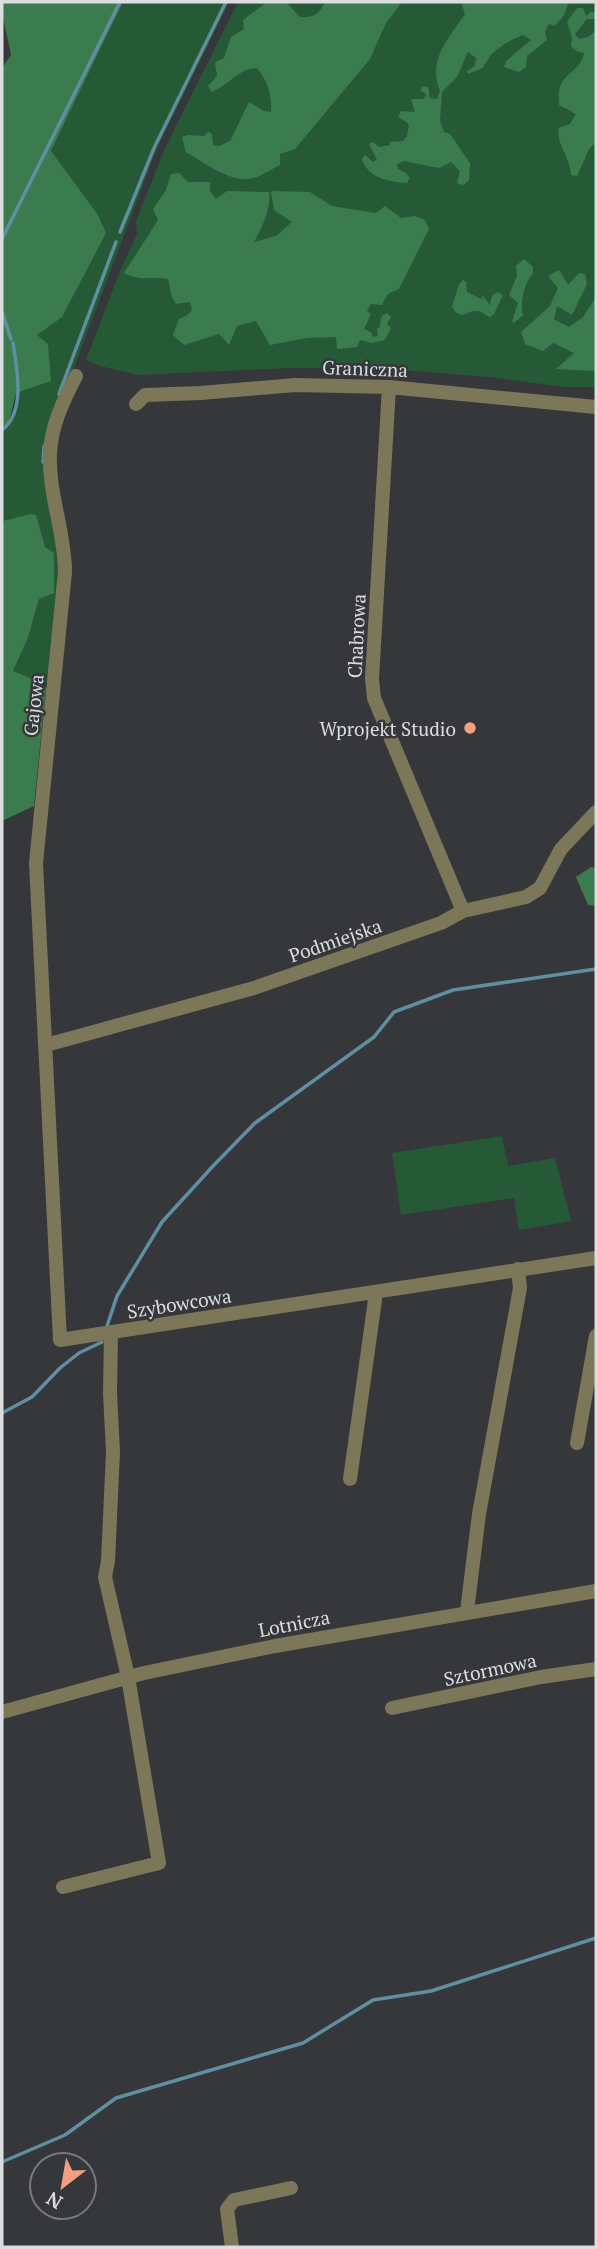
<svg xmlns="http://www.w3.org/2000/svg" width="598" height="2249" viewBox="0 0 598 2249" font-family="'PT Serif',serif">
<rect width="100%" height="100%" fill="#36373b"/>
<path fill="#265a36" d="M 123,2 L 229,2 L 157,148 L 51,428 L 61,589 L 50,684 L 13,672 L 28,638 L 39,599 L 45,547 L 14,517 L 2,521 L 2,432 L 8,426 L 36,335 L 98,215 L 51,152 Z
M 238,2 L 596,2 L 596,387 L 565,387 L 489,377 L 389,369 L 290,368 L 138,375 L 100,366 L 86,360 L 120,271 L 137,234 L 136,221 L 163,153 Z
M 502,1136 L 508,1166 L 555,1158 L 571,1221 L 519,1230 L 514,1198 L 401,1215 L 392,1153 Z"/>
<path fill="#3b7c4e" d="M 2,2 L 123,2 L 51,151 L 98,215 L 106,233 L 62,317 L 37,335 L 48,344 L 51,381 L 16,393 L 8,426 L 2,432 L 2,68 L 11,55 C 8,37 2,21 2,2 Z
M 267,2 L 286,2 L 300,17 C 314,18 319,14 325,2 L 402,2 L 386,23 L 370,59 L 295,149 L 280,154 L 280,165 C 272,169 263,175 254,178 C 231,184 205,163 186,152 L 182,137 L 188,135 L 204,136 L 208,132 L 212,134 L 213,145 L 219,146 L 230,141 L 249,102 L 264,111 L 271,112 C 272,94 268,82 257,68 C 239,68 229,85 212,92 L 208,86 L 217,76 L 215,62 L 224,58 L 231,37 L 244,29 L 243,20 Z
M 461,2 L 569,2 L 563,17 L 554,26 L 549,24 L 545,32 L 547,40 L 527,56 L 526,67 L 519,72 L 504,67 L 506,61 L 531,40 L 523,35 C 506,42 491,50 483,68 L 468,74 L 467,71 L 475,66 L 476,58 L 468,52 L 457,77 L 442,92 L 440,121 L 444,132 L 450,134 L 470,163 L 469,180 L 463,185 L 457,183 L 460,171 L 451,162 L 439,168 L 404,161 L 397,164 L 398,169 L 406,173 L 410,178 L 407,183 C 389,182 368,178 362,159 L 365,155 L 373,162 L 377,160 L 369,144 L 373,142 L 379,147 L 390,145 L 389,142 L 403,141 L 407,136 L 409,124 L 398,117 L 401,111 L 415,112 L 411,99 L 424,99 L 426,94 L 420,90 L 423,86 L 428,87 L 430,98 L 437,99 L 440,91 C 427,60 449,38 465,14 Z
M 577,8 L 583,8 L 586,16 L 591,12 L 596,13 L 596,19 L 587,19 L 575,34 L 579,39 L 588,37 L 596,31 L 596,142 L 589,149 L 577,176 L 571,175 C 570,155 556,146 559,128 L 570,124 L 576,114 L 559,105 C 559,100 558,92 560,87 C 565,72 582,69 584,53 L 576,51 L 571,46 L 572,37 L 567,22 Z
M 179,173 L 188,182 L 210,182 L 210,191 L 216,199 L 227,191 L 269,192 C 271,210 262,227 254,242 L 276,236 L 292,222 L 274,210 L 271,191 L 310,192 L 332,206 L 376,213 L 385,206 L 401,218 L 415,216 L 425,220 L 429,229 L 399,289 L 388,294 L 382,305 L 371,304 L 367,311 L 371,314 L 364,329 L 371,332 L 373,337 L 378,336 L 377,329 L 380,327 C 381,319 379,316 387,313 L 391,317 L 387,324 L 391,328 L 385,340 L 372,343 L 360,340 L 357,347 L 337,349 L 336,337 L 307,338 L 270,345 L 256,321 L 237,326 L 229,345 L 219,334 L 184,345 L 173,335 L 179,319 L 186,316 L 192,310 L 190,302 L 176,304 L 172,297 L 168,279 C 149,276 142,282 124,273 L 158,220 L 153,209 L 166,190 L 171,174 Z
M 524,259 L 533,267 L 533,274 C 524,282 520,303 523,315 L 514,323 L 512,322 L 518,303 L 509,295 L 517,276 L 516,266 Z
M 559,270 L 568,285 L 579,273 L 585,274 L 587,284 L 572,315 L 557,306 L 554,319 L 569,327 L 583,317 L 596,297 L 596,371 L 556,369 L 574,353 L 553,343 L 543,351 L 525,344 L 521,332 L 550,306 L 558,288 L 548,276 Z
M 463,280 L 466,282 L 467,292 L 481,299 L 483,296 L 490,305 L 492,296 L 497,292 L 503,295 L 494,314 L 490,317 C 486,316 483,312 479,311 C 468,309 462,323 452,307 L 459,284 Z
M 31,514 L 36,515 L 45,547 L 54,553 L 54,593 L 39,599 L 28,638 L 13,671 L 35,680 L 46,688 L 34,806 L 2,821 L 2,521 Z
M 591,867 L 596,868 L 596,906 L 588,905 L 576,877 Z"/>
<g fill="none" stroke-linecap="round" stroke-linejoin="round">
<path stroke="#5f8fa1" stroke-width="3.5" d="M 120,232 L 154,148 L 226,2
M 2,239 L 120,2
M 2,312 L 11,339
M 59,394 L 116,242
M 2,430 C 26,412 17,369 13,343
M 43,462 L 44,446
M 106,1329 L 117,1296 L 162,1222 L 214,1165 L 255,1123 L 374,1037 L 394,1012 L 453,990 L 596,969
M 2,1413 L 32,1397 L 60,1368 L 79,1353 L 102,1342
M 2,2162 L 65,2135 L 116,2098 L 303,2043 L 373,2000 L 431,1991 L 596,1938"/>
<path stroke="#7d7759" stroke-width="14" d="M 76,376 C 64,399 51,426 50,453 C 48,493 65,532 65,572 L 36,863 L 60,1340 L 596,1258
M 389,387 L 372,679 L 374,698 L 463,911
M 136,404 L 145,395 L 201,393 L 295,385 L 389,387 L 596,407
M 46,1045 L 254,988 L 441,923 L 463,911 L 526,897 L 540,888 L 561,849 L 596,812
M 577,1443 L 596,1336
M 350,1479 L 375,1300 L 373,1292
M 467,1611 L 479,1514 L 520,1288 L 518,1269
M 392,1708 L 541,1677 L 596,1669
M 2,1712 L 144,1673 L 275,1646 L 596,1591
M 63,1887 L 159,1863 L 128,1677 L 105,1577 L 108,1561 L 113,1452 L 110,1393 L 111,1332
M 232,2247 L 227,2209 L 234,2200 L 291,2188"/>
</g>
<circle fill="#f3a081" stroke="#36373b" stroke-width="2.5" cx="470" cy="728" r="7"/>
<g text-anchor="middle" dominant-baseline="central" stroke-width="5" stroke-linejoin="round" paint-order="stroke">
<g font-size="19" fill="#dcdddf" stroke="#36373b">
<text transform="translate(365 368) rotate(2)">Graniczna</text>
<text transform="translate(356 636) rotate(-87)">Chabrowa</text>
<text transform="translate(33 705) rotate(-84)">Gajowa</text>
<text transform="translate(335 940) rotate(-19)">Podmiejska</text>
<text transform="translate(179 1303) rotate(-9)">Szybowcowa</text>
<text transform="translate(294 1623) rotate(-11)">Lotnicza</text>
<text transform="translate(490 1669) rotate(-12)">Sztormowa</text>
</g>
<g font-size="19" fill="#dcdddf" stroke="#36373b" text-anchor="end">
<text x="456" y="728">Wprojekt Studio</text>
</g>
</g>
<rect width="598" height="2249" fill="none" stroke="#dcdddf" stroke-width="7"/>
<g transform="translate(63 2186) rotate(211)"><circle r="33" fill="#36373b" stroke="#78797d" stroke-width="2"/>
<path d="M0-5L12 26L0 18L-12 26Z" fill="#f3a081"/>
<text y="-10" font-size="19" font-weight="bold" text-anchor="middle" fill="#dcdddf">N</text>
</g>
</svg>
